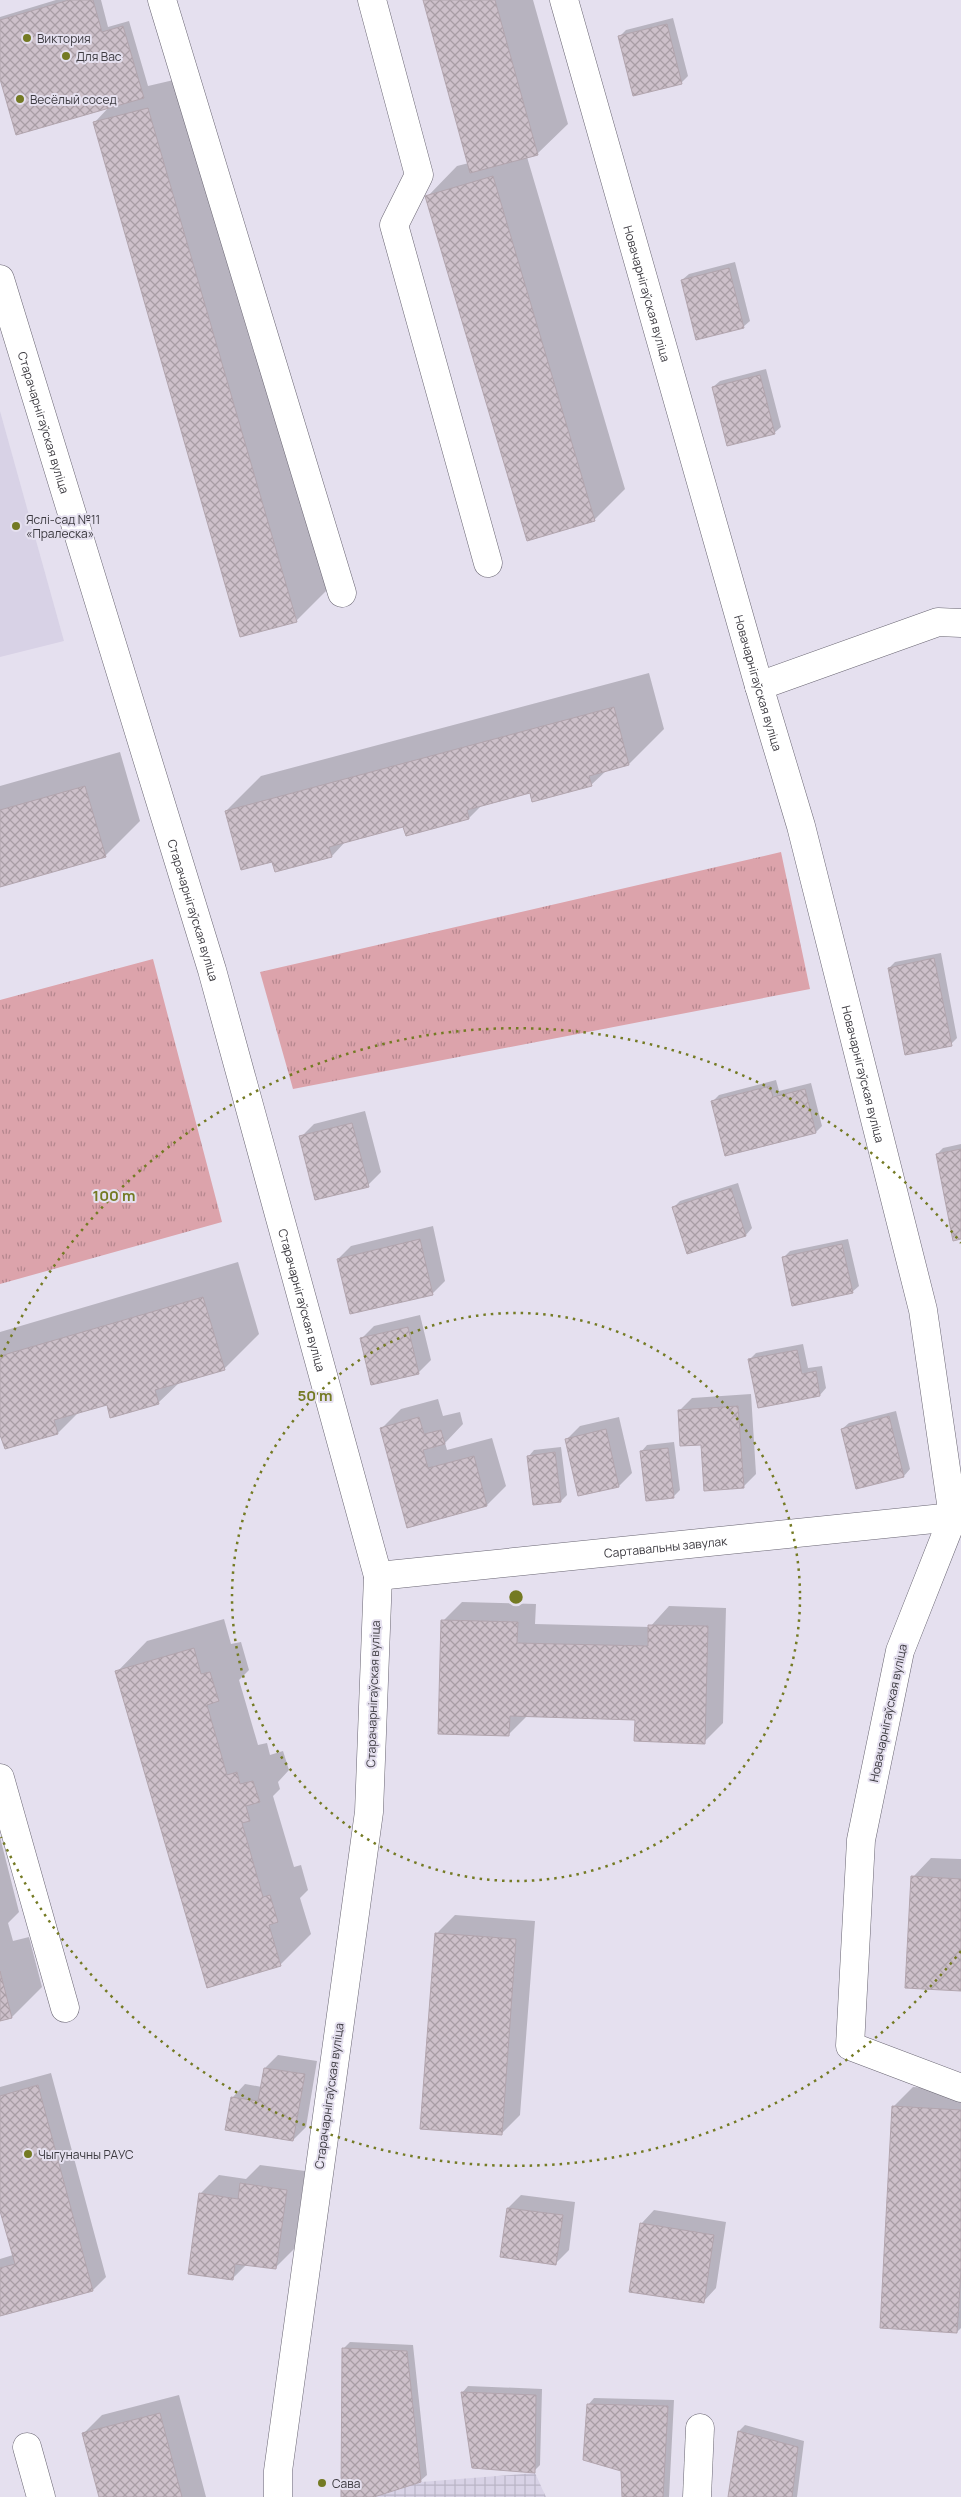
<svg xmlns="http://www.w3.org/2000/svg" width="961" height="2497" viewBox="0 0 961 2497" font-family="Manrope,sans-serif">
<defs>
<pattern id="industrial-grid" width="8" height="8" patternUnits="userSpaceOnUse" patternTransform="scale(1.25)"><rect width="8" height="8" fill="#d8d2e6"/><path d="M0 4h8M4 0v8" fill="none" stroke="#bab5c6"/></pattern>
<pattern id="grass-tufts" width="24" height="20" patternUnits="userSpaceOnUse" patternTransform="scale(1.25)"><rect width="24" height="20" fill="#dca3ab"/><path d="M3 7l-1-3M5 7V3M7 7l1-3M15 17l-1-3M17 17v-4M19 17l1-3" fill="none" stroke="#b4868d"/></pattern>
<pattern id="building-cross-hatch" width="8" height="8" patternUnits="userSpaceOnUse" patternTransform="scale(1.25)"><rect width="8" height="8" fill="#cdc0ca"/><path d="M0 0l8 8M0 8l8-8" fill="none" stroke="#a89da5"/></pattern>
</defs>
<rect width="100%" height="100%" fill="#e5e0ef"/>
<path fill="#d8d2e6" d="M 0,411 L 64,641 L 0,657 Z"/>
<path fill="url(#industrial-grid)" d="M 535,2473 L 546,2497 L 374,2497 L 421,2482 Z"/>
<path fill="url(#grass-tufts)" d="M 781,852 L 810,989 L 293,1089 L 260,972 Z
M 153,959 L 222,1222 L 0,1284 L 0,1000 Z"/>
<path fill="#0003" d="M 56,0 L 101,0 L 108,27 L 129,21 L 148,86 L 178,79 L 327,590 L 297,620 L 95,122 L 110,106 L 0,75 L 0,17 Z
M 424,0 L 533,0 L 568,124 L 537,154 L 527,157 L 625,489 L 594,520 L 427,197 L 457,166 L 469,163 Z
M 673,18 L 688,76 L 681,83 L 620,36 L 626,30 Z
M 735,262 L 750,321 L 743,327 L 682,280 L 689,274 Z
M 766,369 L 781,427 L 774,433 L 713,387 L 720,381 Z
M 649,673 L 664,729 L 629,764 L 607,770 L 591,785 L 531,791 L 483,804 L 469,818 L 404,825 L 346,841 L 332,856 L 272,861 L 226,811 L 261,776 Z
M 120,752 L 140,821 L 105,856 L 0,885 L 0,786 Z
M 941,953 L 957,1038 L 951,1044 L 889,968 L 895,962 Z
M 776,1080 L 779,1091 L 811,1083 L 822,1126 L 816,1132 L 712,1102 L 719,1095 Z
M 365,1111 L 381,1172 L 368,1185 L 301,1137 L 314,1124 Z
M 961,1144 L 961,1238 L 937,1154 L 943,1148 Z
M 738,1183 L 752,1228 L 746,1235 L 688,1253 L 673,1208 L 680,1201 Z
M 433,1226 L 445,1281 L 432,1294 L 338,1259 L 351,1246 Z
M 848,1239 L 859,1286 L 852,1292 L 783,1258 L 790,1251 Z
M 238,1262 L 259,1334 L 224,1369 L 180,1382 L 158,1403 L 107,1403 L 79,1412 L 58,1433 L 0,1434 L 0,1332 Z
M 420,1315 L 431,1360 L 418,1373 L 361,1339 L 374,1326 Z
M 803,1344 L 808,1368 L 822,1366 L 826,1388 L 820,1395 L 759,1406 L 750,1359 L 756,1353 Z
M 751,1394 L 756,1474 L 743,1487 L 702,1443 L 679,1411 L 692,1398 Z
M 438,1399 L 443,1416 L 460,1412 L 463,1424 L 445,1443 L 447,1450 L 492,1438 L 506,1486 L 487,1505 L 408,1527 L 382,1428 L 401,1409 Z
M 896,1411 L 910,1469 L 904,1476 L 842,1429 L 849,1423 Z
M 619,1417 L 632,1473 L 619,1486 L 567,1439 L 580,1426 Z
M 674,1442 L 680,1490 L 674,1496 L 641,1452 L 647,1445 Z
M 561,1447 L 567,1495 L 561,1501 L 528,1457 L 534,1450 Z
M 462,1602 L 536,1604 L 535,1624 L 650,1627 L 669,1606 L 726,1608 L 723,1723 L 704,1742 L 636,1719 L 527,1716 L 508,1735 L 443,1621 Z
M 224,1619 L 231,1644 L 241,1642 L 249,1670 L 239,1680 L 258,1745 L 267,1743 L 270,1755 L 283,1751 L 289,1770 L 278,1782 L 280,1789 L 273,1796 L 294,1867 L 301,1865 L 308,1890 L 300,1898 L 311,1934 L 280,1965 L 117,1672 L 147,1641 Z
M 0,1837 L 19,1912 L 8,1923 L 13,1941 L 29,1937 L 42,1987 L 12,2017 L 0,2020 Z
M 931,1858 L 961,1859 L 961,1990 L 913,1877 Z
M 455,1915 L 535,1921 L 520,2115 L 501,2134 L 436,1934 Z
M 278,2055 L 317,2061 L 306,2127 L 293,2140 L 232,2098 L 245,2084 L 262,2087 L 265,2068 Z
M 51,2073 L 106,2277 L 93,2290 L 0,2315 L 0,2259 L 13,2255 L 0,2207 L 0,2087 Z
M 913,2087 L 961,2090 L 961,2328 L 957,2332 L 894,2106 Z
M 260,2165 L 305,2171 L 294,2249 L 275,2268 L 247,2264 L 232,2279 L 200,2194 L 219,2175 L 246,2179 Z
M 521,2195 L 575,2202 L 569,2250 L 556,2263 L 508,2208 Z
M 654,2210 L 726,2222 L 716,2288 L 703,2302 L 641,2224 Z
M 350,2342 L 413,2345 L 427,2475 L 420,2481 L 370,2497 L 342,2497 L 343,2349 Z
M 468,2386 L 542,2389 L 540,2465 L 534,2471 L 462,2393 Z
M 179,2395 L 206,2497 L 100,2497 L 83,2434 L 102,2415 Z
M 594,2398 L 674,2400 L 669,2497 L 623,2497 L 622,2470 L 588,2405 Z
M 745,2425 L 804,2441 L 797,2497 L 729,2497 L 739,2431 Z"/>
<path fill="url(#building-cross-hatch)" stroke="#b2a5ae" d="M 69,0 L 93,0 L 102,32 L 123,26 L 144,98 L 16,135 L 0,79 L 0,20 Z
M 423,0 L 495,0 L 538,155 L 470,173 Z
M 667,24 L 682,84 L 633,96 L 618,36 Z
M 148,108 L 297,622 L 240,637 L 93,122 Z
M 493,176 L 595,521 L 527,541 L 425,196 Z
M 729,268 L 744,328 L 696,340 L 681,280 Z
M 760,375 L 775,434 L 727,446 L 712,387 Z
M 614,707 L 629,765 L 589,776 L 592,786 L 532,802 L 530,793 L 467,810 L 469,819 L 406,836 L 403,827 L 329,847 L 332,857 L 275,872 L 272,862 L 241,870 L 225,811 Z
M 85,786 L 106,857 L 0,887 L 0,810 Z
M 934,958 L 952,1046 L 905,1055 L 888,968 Z
M 770,1086 L 773,1097 L 805,1089 L 816,1133 L 725,1156 L 711,1101 Z
M 352,1123 L 369,1187 L 315,1200 L 299,1136 Z
M 961,1149 L 961,1239 L 953,1241 L 936,1154 Z
M 731,1188 L 746,1236 L 687,1254 L 672,1207 Z
M 420,1239 L 433,1295 L 350,1314 L 337,1259 Z
M 842,1244 L 853,1293 L 792,1306 L 782,1257 Z
M 203,1297 L 225,1370 L 155,1390 L 159,1404 L 110,1418 L 107,1405 L 54,1420 L 58,1434 L 5,1449 L 0,1435 L 0,1356 Z
M 408,1327 L 419,1374 L 371,1385 L 360,1338 Z
M 797,1350 L 802,1374 L 816,1371 L 820,1396 L 758,1408 L 748,1359 Z
M 738,1406 L 744,1488 L 704,1491 L 701,1445 L 680,1446 L 678,1410 Z
M 889,1416 L 904,1477 L 856,1489 L 841,1429 Z
M 419,1417 L 424,1434 L 441,1430 L 445,1444 L 423,1450 L 428,1468 L 474,1456 L 487,1506 L 407,1528 L 380,1428 Z
M 606,1429 L 619,1487 L 578,1496 L 565,1439 Z
M 668,1448 L 674,1498 L 646,1501 L 640,1451 Z
M 555,1452 L 561,1502 L 533,1505 L 527,1456 Z
M 441,1620 L 518,1622 L 517,1643 L 648,1646 L 648,1625 L 708,1626 L 705,1744 L 634,1741 L 635,1720 L 510,1716 L 509,1736 L 438,1734 Z
M 194,1648 L 201,1674 L 210,1672 L 219,1701 L 207,1705 L 227,1775 L 237,1772 L 240,1784 L 253,1781 L 260,1802 L 246,1806 L 250,1821 L 242,1823 L 263,1897 L 270,1895 L 278,1922 L 269,1925 L 281,1966 L 207,1988 L 115,1671 Z
M 911,1876 L 961,1879 L 961,1991 L 905,1988 Z
M 435,1933 L 516,1939 L 502,2135 L 420,2129 Z
M 0,1971 L 12,2018 L 0,2021 Z
M 264,2068 L 305,2074 L 293,2141 L 225,2130 L 231,2097 L 258,2101 Z
M 38,2085 L 93,2291 L 0,2316 L 0,2268 L 15,2264 L 0,2211 L 0,2096 Z
M 892,2106 L 961,2110 L 961,2270 L 957,2333 L 880,2328 Z
M 240,2183 L 287,2190 L 276,2269 L 235,2264 L 233,2280 L 188,2274 L 199,2193 L 238,2199 Z
M 507,2208 L 563,2215 L 556,2265 L 500,2257 Z
M 640,2223 L 714,2235 L 704,2303 L 629,2292 Z
M 342,2348 L 407,2351 L 421,2482 L 374,2497 L 341,2497 Z
M 461,2392 L 536,2395 L 535,2473 L 472,2468 Z
M 587,2404 L 668,2406 L 663,2497 L 622,2497 L 621,2471 L 583,2460 Z
M 160,2413 L 182,2497 L 99,2497 L 82,2433 Z
M 738,2431 L 798,2447 L 792,2497 L 728,2497 Z"/>
<g fill="none" stroke-linecap="round" stroke-linejoin="round">
<defs>
<g id="minor">
<path d="M 162,0 L 342,593"/>
<path d="M 372,0 L 419,175 L 394,225 L 488,563"/>
<path id="s1" d="M 564,0 L 759,686 L 801,826 L 923,1310 L 953,1517 L 900,1651 L 861,1840 L 850,2046 L 961,2088"/>
<path id="s2" d="M 0,279 L 212,970 L 378,1576 L 369,1812 L 278,2471 L 278,2497"/>
<path d="M 759,686 L 938,622 L 961,623"/>
<path id="s3" d="M 378,1576 L 953,1517"/>
<path d="M 0,1778 L 65,2008"/>
<path d="M 27,2447 L 41,2497"/>
<path d="M 697,2497 L 700,2428"/>
</g>
</defs>
<use href="#minor" stroke="#696572" stroke-width="29"/>
<use href="#minor" stroke="#fff" stroke-width="28"/>
</g>
<g fill="none" stroke="#747a23" stroke-width="2.5" stroke-dasharray="2.5 5">
<circle cx="516" cy="1597" r="284"/>
<path d="M961 1951A568 568 0 0 1 1 1837M1 1357A568 568 0 0 1 961 1243"/>
</g>
<g fill="#747a23" stroke="#e5e0ef" stroke-width="2">
<circle cx="27" cy="38" r="5"/>
<circle cx="66" cy="56" r="5"/>
<circle cx="20" cy="99" r="5"/>
<circle cx="16" cy="526" r="5"/>
<circle cx="28" cy="2154" r="5"/>
<circle cx="322" cy="2483" r="5"/>
</g>
<g text-anchor="middle" dominant-baseline="central" stroke-width="4" stroke-linejoin="round" paint-order="stroke">
<g font-size="12" fill="#3c3a40" stroke="#e5e0ef" text-anchor="start">
<text x="37" y="38">Виктория</text>
<text x="76" y="56">Для Вас</text>
<text x="30" y="99">Весёлый сосед</text>
<text x="26" y="519">Яслі-сад №11<tspan x="26" dy="14">«Пралеска»</tspan></text>
<text x="38" y="2154">Чыгуначны РАУС</text>
<text x="332" y="2483">Сава</text>
</g>
<g font-size="12" fill="#3c3a40" stroke="#e5e0ef">
<text stroke="none"><textPath href="#s1" startOffset="305">Новачарнігаўская вуліца</textPath></text>
<text stroke="none"><textPath href="#s2" startOffset="150">Старачарнігаўская вуліца</textPath></text>
<text stroke="none"><textPath href="#s1" startOffset="710">Новачарнігаўская вуліца</textPath></text>
<text stroke="none"><textPath href="#s2" startOffset="660">Старачарнігаўская вуліца</textPath></text>
<text stroke="none"><textPath href="#s1" startOffset="1115">Новачарнігаўская вуліца</textPath></text>
<text stroke="none"><textPath href="#s2" startOffset="1065">Старачарнігаўская вуліца</textPath></text>
<text stroke="none"><textPath href="#s3" startOffset="289">Сартавальны завулак</textPath></text>
<text transform="translate(373 1694) rotate(-88)">Старачарнігаўская вуліца</text>
<text transform="translate(888 1713) rotate(-78)">Новачарнігаўская вуліца</text>
<text transform="translate(329 2096) rotate(-82)">Старачарнігаўская вуліца</text>
</g>
</g>
<circle cx="516" cy="1597" r="8" fill="#747a23" stroke="#e5e0ef" stroke-width="2.5"/>
<g font-size="15" text-anchor="middle" font-weight="bold" fill="#747a23" stroke="#e5e0ef" stroke-width="4" stroke-linejoin="round" paint-order="stroke">
<text x="114" y="1201">100 m</text>
<text x="315" y="1401">50 m</text>
</g>
</svg>
